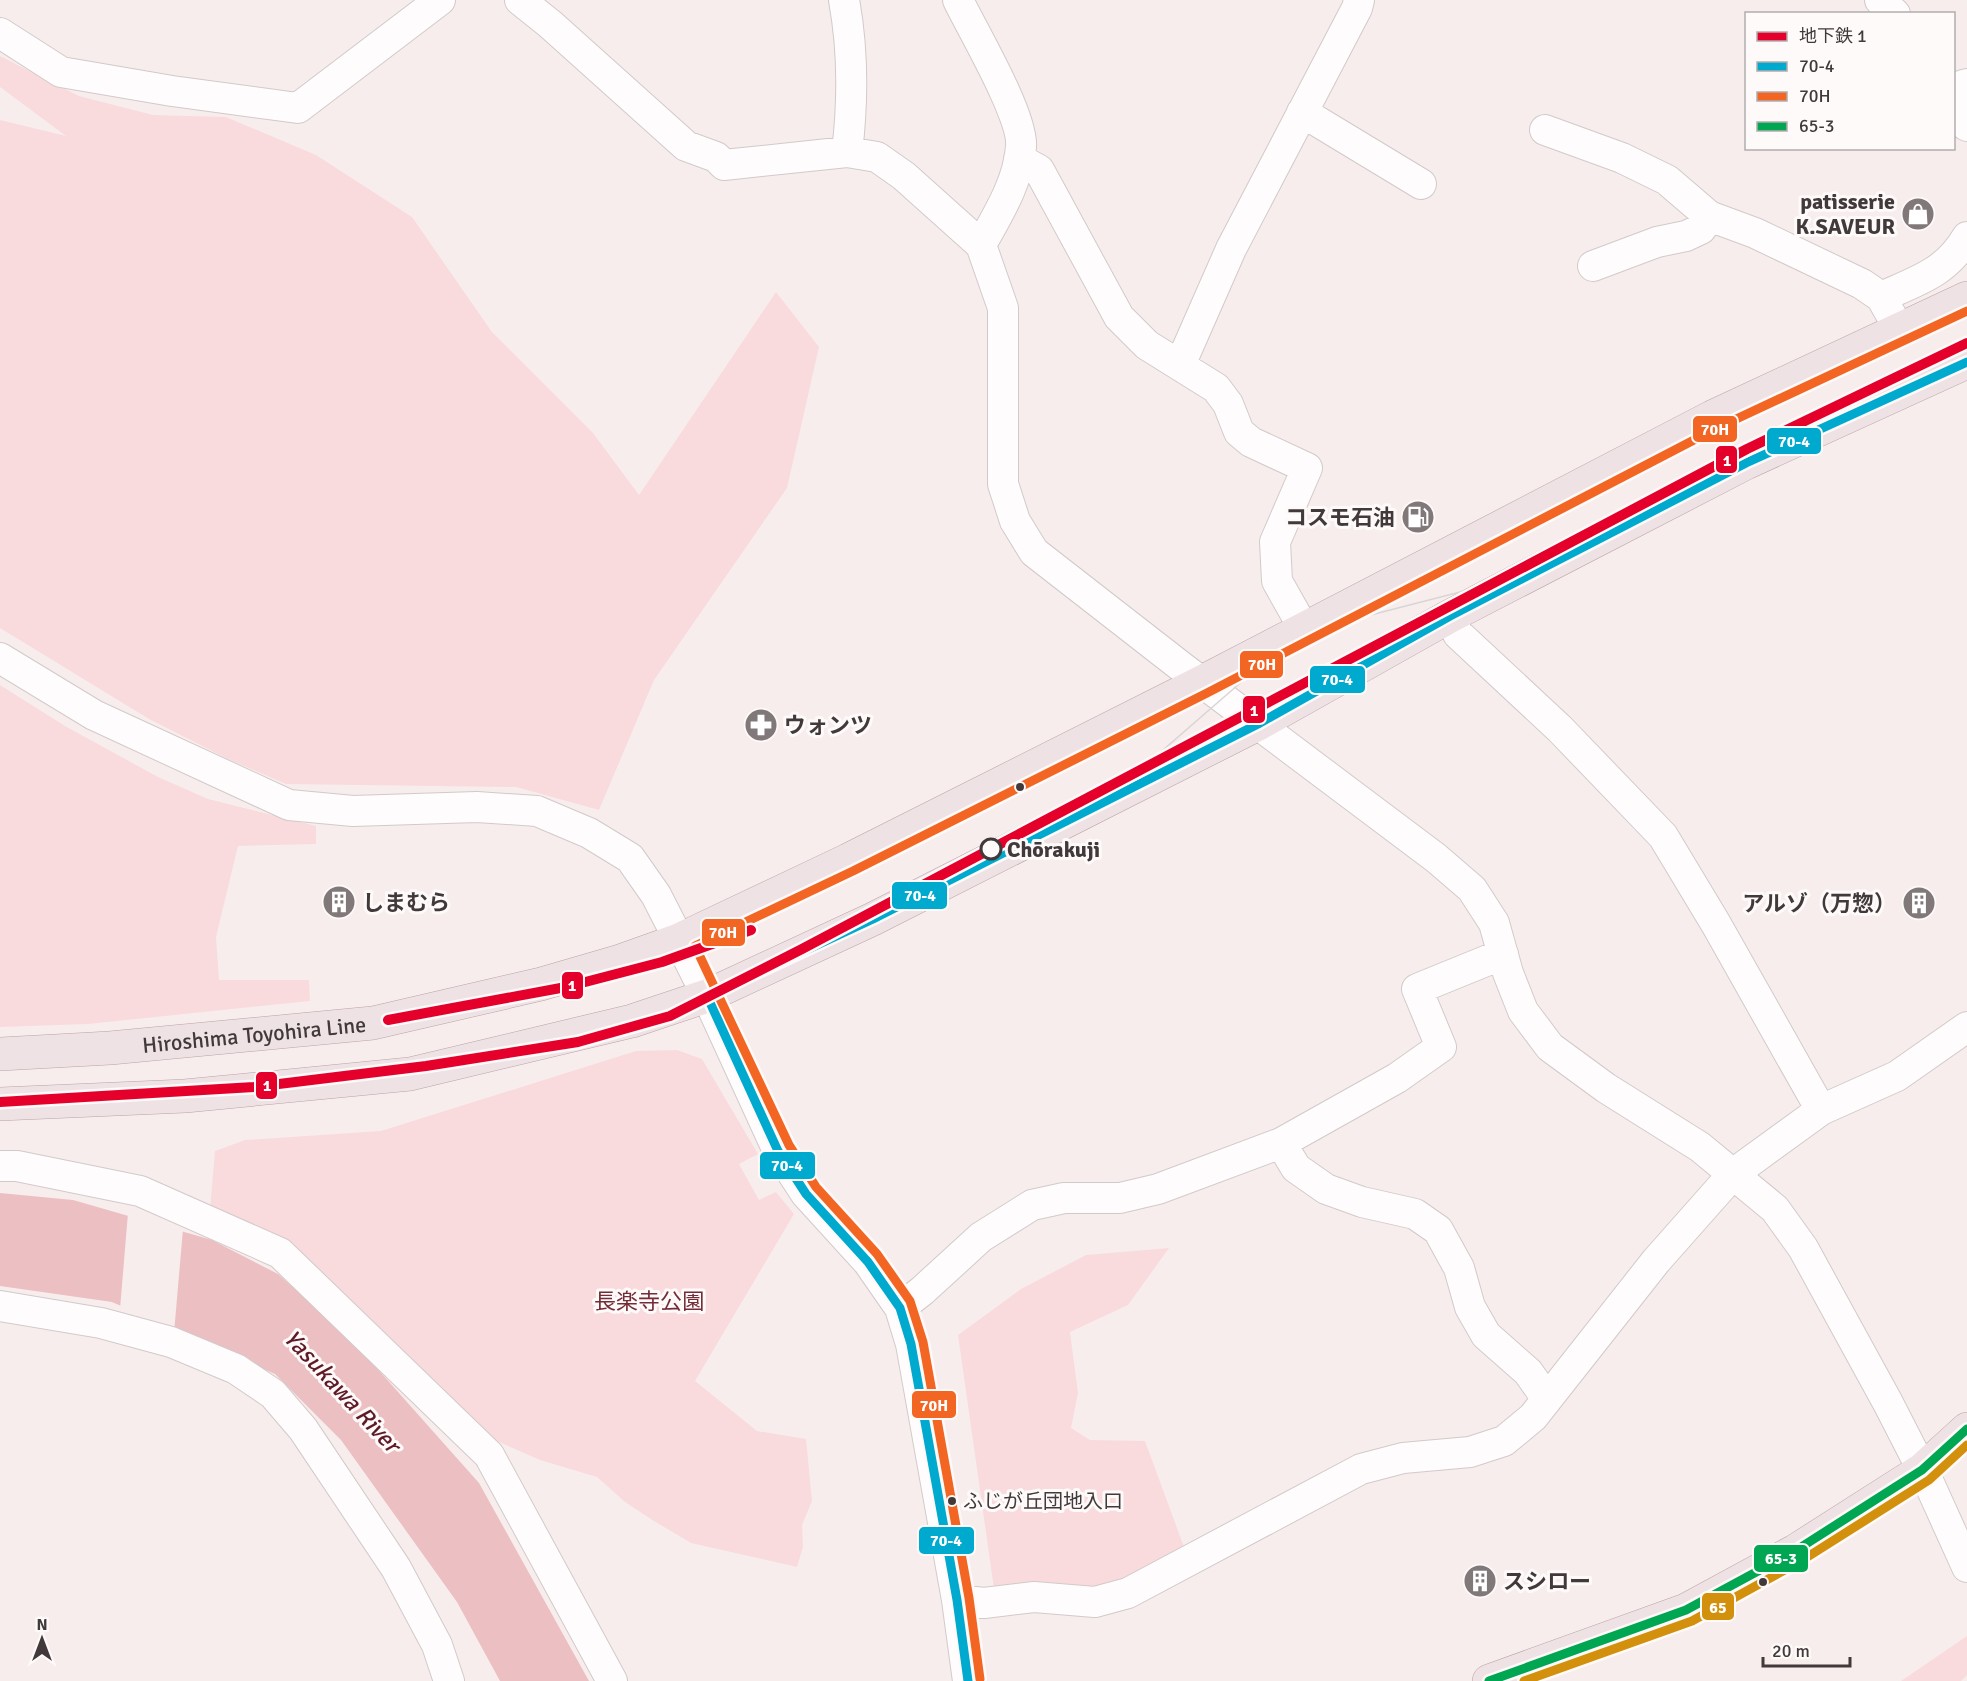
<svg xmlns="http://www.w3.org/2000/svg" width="1967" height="1681" viewBox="0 0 1967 1681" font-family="Signika,'Noto Sans JP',sans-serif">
<rect width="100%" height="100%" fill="#f8eded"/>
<path fill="#f9dbdd" d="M 0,56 L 79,96 L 153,115 L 226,117 L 316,155 L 412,217 L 492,332 L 593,433 L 639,495 L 776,292 L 819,347 L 787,488 L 654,680 L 599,810 L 516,787 L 286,784 L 228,759 L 149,719 L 0,628 L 0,120 L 66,136 L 0,87 Z
M 0,685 L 65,726 L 158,777 L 208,799 L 316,826 L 316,844 L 238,846 L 216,937 L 219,980 L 309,980 L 310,1001 L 88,1024 L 0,1027 Z
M 677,1050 L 702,1059 L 758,1154 L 739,1164 L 759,1200 L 776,1192 L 794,1214 L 695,1381 L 757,1431 L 806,1439 L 812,1501 L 802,1525 L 803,1547 L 797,1567 L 691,1543 L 654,1521 L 625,1502 L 597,1477 L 540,1460 L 483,1435 L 210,1209 L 215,1151 L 245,1140 L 381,1131 L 636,1051 Z
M 1169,1248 L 1128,1305 L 1070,1332 L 1078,1393 L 1071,1428 L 1090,1440 L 1145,1441 L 1184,1547 L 1133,1578 L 1098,1587 L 1056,1583 L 994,1589 L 958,1335 L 1021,1289 L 1086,1255 Z
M 1967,1636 L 1967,1675 L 1961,1681 L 1901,1681 Z"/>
<path fill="#ecbfc2" d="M 0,1193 L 73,1200 L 212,1240 L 278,1274 L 350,1338 L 479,1483 L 589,1681 L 500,1681 L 457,1602 L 341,1440 L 275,1374 L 112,1302 L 0,1286 Z"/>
<path fill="#f8eded" d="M 128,1213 L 183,1229 L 174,1333 L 120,1309 Z"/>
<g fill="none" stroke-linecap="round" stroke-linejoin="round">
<defs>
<path id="street" d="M 520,0 L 550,24 L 686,146 L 716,157 L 724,165 L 847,152 L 877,157 L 904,176 L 981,245 L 1003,308 L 1003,484 L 1015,521 L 1034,552 L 1183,668 L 1436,858 L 1472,889 L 1494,923 L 1508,973 L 1523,1011 L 1550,1047 L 1606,1088 L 1700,1147 L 1775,1209 L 1803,1248 L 1888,1403 L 1929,1483 L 1967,1567
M 844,0 C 853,49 853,102 847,152
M 958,0 C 973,31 1024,117 1021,147 C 1018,183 998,214 981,245
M 1880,0 L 1895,14
M 0,33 L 61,72 L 172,91 L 298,108 L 440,0
M 1967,84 L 1963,85 L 1960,96 L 1967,126
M 1302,112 L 1421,184
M 1545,130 L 1622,158 L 1667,180 L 1709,216 L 1755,233 L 1862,284 L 1881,297 L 1899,329
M 1019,159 L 1039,170 L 1119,317 L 1147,345 L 1216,388 L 1228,404 L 1239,432 L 1251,442 L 1307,468 L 1275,542 L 1277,581 L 1304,629
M 1593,266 L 1657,242 L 1686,236 L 1701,229 L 1709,216
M 1881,297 C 1917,281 1946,273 1967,237
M 1180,365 L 1231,249 L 1357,8 L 1359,0
M 1450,616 L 1458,634 L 1560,729 L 1663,836 L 1716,924 L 1821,1110
M 0,658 L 94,715 L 289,805 L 353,811 L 477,807 L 537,811 L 589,833 L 630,858 L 656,895 L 679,940 L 707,996 L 778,1151 L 806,1194 L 868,1262 L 900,1308 L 911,1344 L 957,1600 L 968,1681
M 1281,1143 L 1296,1168 L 1326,1189 L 1362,1202 L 1415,1214 L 1438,1230 L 1459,1268 L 1470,1307 L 1486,1335 L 1528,1372 L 1547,1399
M 0,1166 L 17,1166 L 140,1191 L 280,1253 L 489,1455 L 612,1681
M 0,1306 L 101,1323 L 171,1342 L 236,1369 L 273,1394 L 303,1429 L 396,1568 L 437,1645 L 449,1681
M 900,1308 L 922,1291 L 981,1237 L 1032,1205 L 1064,1198 L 1120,1198 L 1158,1189 L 1281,1143 L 1397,1078 L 1441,1047 L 1417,989 L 1503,954
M 957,1600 L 984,1603 L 1034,1597 L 1095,1602 L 1128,1593 L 1361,1469 L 1403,1458 L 1470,1452 L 1504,1441 L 1533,1417 L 1656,1261 L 1733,1174 L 1821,1110 L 1897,1076 L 1967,1027"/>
<g id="primary">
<path id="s1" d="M 0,1054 L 110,1048 L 373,1023 L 541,984 L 620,961 L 679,940 L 848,860 L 1202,682 L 1712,417 L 1967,298"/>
<path d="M 0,1104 L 185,1096 L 410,1074 L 632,1021 L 707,996 L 873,919 L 1258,724 L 1450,616 L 1746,463 L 1967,362"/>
<path d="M 1489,1681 L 1686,1610 L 1795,1551 L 1922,1470 L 1967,1429"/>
</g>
</defs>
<use href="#street" stroke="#d2caca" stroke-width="32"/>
<use href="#primary" stroke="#baa3a7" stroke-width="34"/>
<use href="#street" stroke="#fefcfc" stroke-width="30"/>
<use href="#primary" stroke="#eee2e4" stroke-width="33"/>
<path stroke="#d8d5d5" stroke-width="1.5" d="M 1359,618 L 1495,583
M 1140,770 L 1254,671"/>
<defs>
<path id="bus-1" d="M 707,996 L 873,919 L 1258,724 L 1450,616 L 1746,463 L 1967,362
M 707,996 L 778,1151 L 806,1194 L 868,1262 L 900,1308 L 911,1344 L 957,1600 L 968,1681"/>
<path id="bus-2" d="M 980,1679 L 969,1598 L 923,1342 L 910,1301 L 877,1254 L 816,1187 L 789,1145 L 695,946 L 853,871 L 1207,693 L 1717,428 L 1967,311"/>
<path id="bus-3" d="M 1489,1681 L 1686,1610 L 1795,1551 L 1922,1470 L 1967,1429"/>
<path id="bus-4" d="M 1524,1681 L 1692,1621 L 1801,1561 L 1929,1480 L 1967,1445"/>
</defs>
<use href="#bus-1" stroke="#fefafa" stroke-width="14"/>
<use href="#bus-2" stroke="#fefafa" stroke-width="14"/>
<use href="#bus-3" stroke="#fefafa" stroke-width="14"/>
<use href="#bus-4" stroke="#fefafa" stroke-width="14"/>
<use href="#bus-1" stroke="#00a9ce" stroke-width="9"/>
<use href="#bus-2" stroke="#f26522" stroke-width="9"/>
<use href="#bus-3" stroke="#00a651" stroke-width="9"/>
<use href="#bus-4" stroke="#d3900c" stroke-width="9"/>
<defs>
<path id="metro-1" d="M 388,1020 L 566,987 L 662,962 L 751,930
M 0,1102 L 254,1087 L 426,1066 L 578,1042 L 670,1016 L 802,949 L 1747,449 L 1967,343"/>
</defs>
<use href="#metro-1" stroke="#fefafa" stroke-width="15"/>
<use href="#metro-1" stroke="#e4002b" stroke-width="10"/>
</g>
<defs>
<symbol id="shop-disc" viewBox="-11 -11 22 22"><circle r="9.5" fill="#817879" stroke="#fefafa"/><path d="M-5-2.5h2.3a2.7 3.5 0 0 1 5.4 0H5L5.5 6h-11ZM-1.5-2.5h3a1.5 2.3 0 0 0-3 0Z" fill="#fff"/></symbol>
<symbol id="fuel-disc" viewBox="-11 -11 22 22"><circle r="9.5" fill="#817879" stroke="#fefafa"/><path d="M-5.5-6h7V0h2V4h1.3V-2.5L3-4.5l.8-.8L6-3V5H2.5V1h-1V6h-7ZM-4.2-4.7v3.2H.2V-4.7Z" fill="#fff"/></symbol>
<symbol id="pharmacy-disc" viewBox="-11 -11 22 22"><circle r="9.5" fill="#817879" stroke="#fefafa"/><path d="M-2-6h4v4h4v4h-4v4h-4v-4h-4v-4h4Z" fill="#fff"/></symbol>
<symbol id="building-disc" viewBox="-11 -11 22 22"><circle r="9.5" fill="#817879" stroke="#fefafa"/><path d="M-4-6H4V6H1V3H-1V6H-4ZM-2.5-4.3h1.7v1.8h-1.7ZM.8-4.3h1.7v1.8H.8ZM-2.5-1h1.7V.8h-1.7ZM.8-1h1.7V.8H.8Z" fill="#fff"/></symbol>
</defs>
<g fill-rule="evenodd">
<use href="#shop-disc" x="1899" y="195" width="38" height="38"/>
<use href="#fuel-disc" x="1399" y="498" width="38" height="38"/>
<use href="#pharmacy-disc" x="742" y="706" width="38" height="38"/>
<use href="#building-disc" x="320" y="883" width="38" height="38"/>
<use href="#building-disc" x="1900" y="884" width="38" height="38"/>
<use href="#building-disc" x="1461" y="1562" width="38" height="38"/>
</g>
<g fill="#41393a" stroke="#fefafa" stroke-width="2">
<circle cx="1020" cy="787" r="5"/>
<circle cx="952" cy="1501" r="5"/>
<circle cx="1763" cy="1582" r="5"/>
</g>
<circle fill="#fefafa" stroke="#41393a" stroke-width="3" cx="991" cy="849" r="10"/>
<g text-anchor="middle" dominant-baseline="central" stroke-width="6" stroke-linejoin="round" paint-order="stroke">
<g font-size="20" fill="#41393a" stroke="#fefafa" text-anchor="start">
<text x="963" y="1501">ふじが丘団地入口</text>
</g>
<g font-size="22" font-weight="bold" fill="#41393a" stroke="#fefafa" text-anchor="end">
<text x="1895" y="201">patisserie<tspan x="1895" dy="25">K.SAVEUR</tspan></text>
<text x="1395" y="517">コスモ石油</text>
<text x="784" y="725" text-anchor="start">ウォンツ</text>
<text x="362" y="902" text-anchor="start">しまむら</text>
<text x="1896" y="903">アルゾ（万惣）</text>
<text x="1503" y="1581" text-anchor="start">スシロー</text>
</g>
<g font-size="22" font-weight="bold" fill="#41393a" stroke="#fefafa" text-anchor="start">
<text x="1007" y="849">Chōrakuji</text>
</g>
<g font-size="22" fill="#41393a" stroke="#fefafa">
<text stroke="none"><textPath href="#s1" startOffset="255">Hiroshima Toyohira Line</textPath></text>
</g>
<g font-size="22" fill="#742d37" stroke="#fefafa">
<text x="649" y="1301">長楽寺公園</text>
</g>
<g font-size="24" font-style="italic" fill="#601a26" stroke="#fefafa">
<text transform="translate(342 1391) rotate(47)">Yasukawa River</text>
</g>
</g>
<g stroke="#fefafa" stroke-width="2">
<rect x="1692" y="415" width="46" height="28" rx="6" fill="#f26522"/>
<rect x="1766" y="427" width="56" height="28" rx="6" fill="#00a9ce"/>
<rect x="1715" y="445" width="23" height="29" rx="6" fill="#e4002b"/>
<rect x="1239" y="650" width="45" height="29" rx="6" fill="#f26522"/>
<rect x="1309" y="665" width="57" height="29" rx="6" fill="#00a9ce"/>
<rect x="1242" y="695" width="24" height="29" rx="6" fill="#e4002b"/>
<rect x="891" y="881" width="57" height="29" rx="6" fill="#00a9ce"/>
<rect x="701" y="918" width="45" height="29" rx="6" fill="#f26522"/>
<rect x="561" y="971" width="23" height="29" rx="6" fill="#e4002b"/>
<rect x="255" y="1071" width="23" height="29" rx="6" fill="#e4002b"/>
<rect x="759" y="1151" width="57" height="29" rx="6" fill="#00a9ce"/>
<rect x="911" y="1390" width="46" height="29" rx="6" fill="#f26522"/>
<rect x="918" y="1526" width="57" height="29" rx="6" fill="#00a9ce"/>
<rect x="1753" y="1544" width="56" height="29" rx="6" fill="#00a651"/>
<rect x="1701" y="1592" width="34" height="29" rx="6" fill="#d3900c"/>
</g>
<g font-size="16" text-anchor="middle" font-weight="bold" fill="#fff">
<text x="1715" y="435">70H</text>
<text x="1794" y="447">70-4</text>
<text x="1727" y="466">1</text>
<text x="1262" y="670">70H</text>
<text x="1337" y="685">70-4</text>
<text x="1254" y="716">1</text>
<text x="920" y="901">70-4</text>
<text x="723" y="938">70H</text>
<text x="572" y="991">1</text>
<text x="267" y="1091">1</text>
<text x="787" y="1171">70-4</text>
<text x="934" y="1411">70H</text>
<text x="946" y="1546">70-4</text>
<text x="1781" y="1564">65-3</text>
<text x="1718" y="1613">65</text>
</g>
<rect x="1745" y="12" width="210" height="138" fill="#fefafa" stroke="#b2adad" stroke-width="1.5"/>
<rect x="1757" y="32" width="30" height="9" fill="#e4002b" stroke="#b2adad" stroke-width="1.5"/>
<text x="1799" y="42" font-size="18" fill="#41393a">地下鉄 1</text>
<rect x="1757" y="62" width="30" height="9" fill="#00a9ce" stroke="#b2adad" stroke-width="1.5"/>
<text x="1799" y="72" font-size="18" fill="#41393a">70-4</text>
<rect x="1757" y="92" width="30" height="9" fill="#f26522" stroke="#b2adad" stroke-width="1.5"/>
<text x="1799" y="102" font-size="18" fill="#41393a">70H</text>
<rect x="1757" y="122" width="30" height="9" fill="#00a651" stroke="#b2adad" stroke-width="1.5"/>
<text x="1799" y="132" font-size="18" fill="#41393a">65-3</text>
<g transform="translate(42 1639)" stroke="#fefafa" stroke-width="4.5" paint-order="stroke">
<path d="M0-4.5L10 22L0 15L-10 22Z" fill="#41393a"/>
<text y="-9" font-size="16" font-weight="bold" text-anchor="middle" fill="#41393a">N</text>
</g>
<path d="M1763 1657v9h87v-9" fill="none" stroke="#41393a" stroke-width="3"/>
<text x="1772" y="1657" font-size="18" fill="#41393a" stroke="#fefafa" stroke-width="4.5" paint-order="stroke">20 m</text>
</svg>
